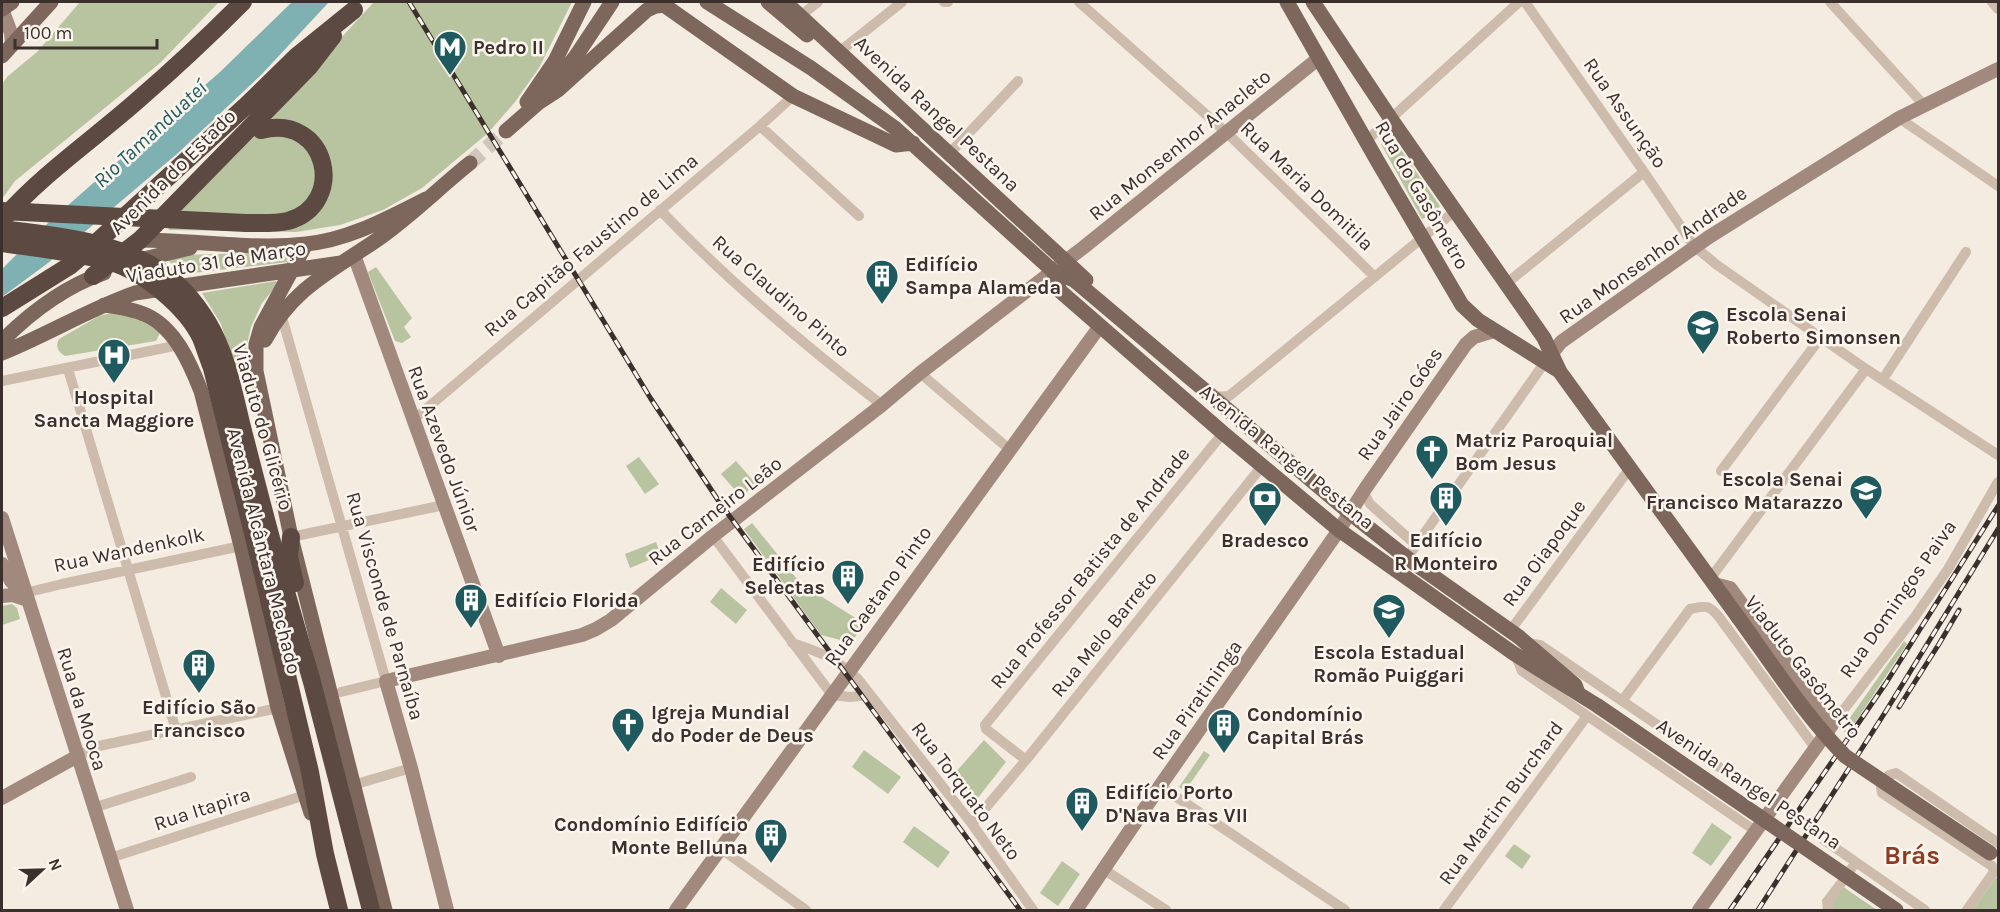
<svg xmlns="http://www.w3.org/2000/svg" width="2000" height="912" viewBox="0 0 2000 912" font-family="Karla,sans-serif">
<rect width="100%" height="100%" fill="#f4ebe1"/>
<path fill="#b8c4a0" d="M 80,2 L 219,2 L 160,63 L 15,181 L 2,199 L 2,84 L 8,76 L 37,52 Z
M 374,2 L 572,2 L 539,68 L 515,102 L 488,133 L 422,188 L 383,210 L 340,225 L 296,232 L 169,230 L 166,224 L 251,136 Z
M 1390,134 L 1440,206 L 1433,215 L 1422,219 L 1381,144 Z
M 290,252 L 292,256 L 288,262 L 184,274 L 165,258 L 180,255 Z
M 376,267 L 412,318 L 404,327 L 411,337 L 402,343 L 395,341 L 368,272 Z
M 276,281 L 278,284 L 262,303 L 251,327 L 242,366 L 235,367 L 221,324 L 202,293 Z
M 111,313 C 131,315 145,321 160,333 L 156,341 L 65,356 C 58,352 55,346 59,339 L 99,316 Z
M 639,457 L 659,484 L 645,494 L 626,466 Z
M 736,461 L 756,484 L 741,497 L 721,474 Z
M 752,523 L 778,555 L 800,583 L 865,624 L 852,641 L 848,642 L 821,635 L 744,529 Z
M 656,542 L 661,555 L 630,568 L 625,554 Z
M 721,588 L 747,610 L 736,624 L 710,602 Z
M 12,604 L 17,608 L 20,619 L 2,625 L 2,606 Z
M 1904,641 L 1907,644 L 1847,735 L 1842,729 Z
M 984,740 L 1006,762 L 977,799 L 972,801 L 954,774 Z
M 864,750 L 901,777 L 888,794 L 852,767 Z
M 1204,751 L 1210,755 L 1185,791 L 1179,787 Z
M 1712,823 L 1732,837 L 1711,866 L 1692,853 Z
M 914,826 L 950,852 L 938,868 L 903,842 Z
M 1514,844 L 1531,856 L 1522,869 L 1505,856 Z
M 1062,861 L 1080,874 L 1058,906 L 1040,893 Z
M 1996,878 L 1998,878 L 1998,910 L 1973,910 Z
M 1836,882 L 1877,910 L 1823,910 L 1822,900 Z"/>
<path fill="#7fb0b2" d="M 292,2 L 329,2 L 262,74 L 178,153 L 48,263 L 2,297 L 2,269 L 50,221 L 220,72 Z"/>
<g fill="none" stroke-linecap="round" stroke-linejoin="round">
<path stroke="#cfc6bd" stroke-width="15" stroke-dasharray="15 8" stroke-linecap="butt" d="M 470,163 L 506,131"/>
<path stroke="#cdbbac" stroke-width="10" d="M 944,2 L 948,2
M 1079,2 L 1227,133 L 1375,277
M 1525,2 L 1644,172 L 1694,246 L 1717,265 L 1866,369 L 1998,455
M 1830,2 L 1924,105
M 1992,2 L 1998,9
M 800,16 L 818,2
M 839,52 L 902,2
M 1899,118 L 1998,186
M 760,126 L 859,216
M 1366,141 L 1519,2
M 949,154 L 1018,81
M 660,210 C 728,281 804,345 882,405
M 1507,283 L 1644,172
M 281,314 L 386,681 L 341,692
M 68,369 L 176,730
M 920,373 L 1009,449
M 1883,379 L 1966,252
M 2,381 L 179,345
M 1212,397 L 1229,396 L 1234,392 L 1455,211
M 413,420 L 760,126 L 793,96
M 1721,471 L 1821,337
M 1363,491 L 1370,504 L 1415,544
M 713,536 L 832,695 L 850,697 L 869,695
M 291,537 L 444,505
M 1407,558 L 1545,362
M 1710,579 L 1866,369
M 25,593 L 62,584 L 241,546
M 1510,631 L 1630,468
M 792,643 C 818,651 839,660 858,679 L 972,824 L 1033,910
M 1527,643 L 1540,645 L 1775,805
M 1515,654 L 1522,671 L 1757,832
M 1622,701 L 1690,609 C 1706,606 1708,604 1719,617 L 1816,749
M 1832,725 L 1914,618 L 1948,569 L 1998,482
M 76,757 L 99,746 L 113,743 L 278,708
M 1026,760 L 986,729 L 985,725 L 1223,433
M 353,785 L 411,768
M 1160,786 L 1345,910
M 93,808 L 191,777
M 972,824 L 1026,760 L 1262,466
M 1824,840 L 1925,910
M 720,848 L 806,910
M 110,858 L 305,795
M 1103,869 L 1166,910
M 1444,910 L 1587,716
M 1828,910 L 1828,902 L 1856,862
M 1967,910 L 1994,872 L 1992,866 L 1882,793 L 1881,787 L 1889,775 L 1896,773 L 1998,843"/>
<path stroke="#a18a7d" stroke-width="14" d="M 2,9 L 11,33 L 12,45
M 354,255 L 499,656
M 1546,361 L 1561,342 L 1709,237 L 1899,118 L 1998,69
M 2,518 L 127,910
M 2,564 L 11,581 L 24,596
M 2,596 L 13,595 L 25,599
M 2,798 L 76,757
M 447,910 L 411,768 L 386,681 L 582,635 L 596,629 L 611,620 L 713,536 L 882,405 L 920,373 L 1084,247 L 1319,58
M 676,910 L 1100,326
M 1076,910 L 1160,786 L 1339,530 L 1365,489 L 1466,344 L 1474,337 L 1494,331
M 1699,910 L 1832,725 L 1730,588 L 1714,584"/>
<path stroke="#7d675c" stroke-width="15" d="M 707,2 L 811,68 L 895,128 L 1053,271 L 1074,280 L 1350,513 L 1407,558 L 1519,637 L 1575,685 L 1578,693
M 768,2 L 807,35
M 785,2 L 1086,280
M 1287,2 L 1378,162 L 1462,305 L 1478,320 L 1559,371
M 1313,2 L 1391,119 L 1544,338 L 1560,372 L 1738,617
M 2,9 L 12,2
M 2,56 L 51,2
M 527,102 L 555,61 L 584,2
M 538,103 L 558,90 L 647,10 L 656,6 L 664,5 L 793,96 L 896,145 L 913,143
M 506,131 L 538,103 L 554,84 L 576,56 L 612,2
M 140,240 C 195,240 252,250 306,244 C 349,240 388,218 426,199
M 306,244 L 261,327 L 256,344 L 256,371 L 291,537 L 385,910
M 135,261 L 190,248
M 1053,271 L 1060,291 L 1223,433 L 1339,530 L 1513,653 L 1598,706
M 104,305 C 118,307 133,309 146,315 C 175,328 190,363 201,391 L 241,546 L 278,708 L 311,813
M 265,340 C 294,286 334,270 381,237 C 412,215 440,187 470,163
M 2,341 C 30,313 66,286 104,273
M 2,353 C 47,335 89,309 135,293 L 341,263"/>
<path stroke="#5c4a42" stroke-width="18" d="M 2,220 C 42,174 94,139 139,99 C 175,68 210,35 243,2
M 93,276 L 140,240 L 309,67 L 333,36
M 2,308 L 71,265 L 84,254 L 248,104 L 297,56 L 354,10
M 291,537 L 289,557 L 295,583
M 278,564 L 312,682 L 371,910
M 262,570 L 310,772 L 325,854 L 339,910"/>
<defs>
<path id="rail" d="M 409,2 L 651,399 L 720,503 L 1020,910
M 1899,707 L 1939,644 L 1959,610
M 1730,910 L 1886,683 L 1998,506
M 1758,910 L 1886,711 L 1998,529"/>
</defs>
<use href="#rail" stroke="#3b302b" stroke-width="5"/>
<use href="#rail" stroke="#fbf5ee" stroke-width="3" stroke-dasharray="9" stroke-linecap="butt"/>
<path stroke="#7d675c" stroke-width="15" d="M 1738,617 C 1772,664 1804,714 1845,756 L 1990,853
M 1598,706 L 1896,910"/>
<path stroke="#5c4a42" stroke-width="18" d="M 2,211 L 246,223 C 260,223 274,224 288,221 C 347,205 329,113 261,130
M 2,229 C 52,235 116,241 159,270 C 179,283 196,303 208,323 C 226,353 233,390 241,423 C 253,470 265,517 278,564
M 2,243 C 37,248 76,252 111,262 C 143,271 187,308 201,338 C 205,348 208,358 212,368 L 262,570"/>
</g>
<defs>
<symbol id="metro-pin" viewBox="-11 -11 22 30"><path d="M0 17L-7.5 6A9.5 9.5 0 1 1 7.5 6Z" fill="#1f5a5e" stroke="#fbf5ee"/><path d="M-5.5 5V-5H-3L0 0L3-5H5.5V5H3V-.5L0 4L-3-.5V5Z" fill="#fff"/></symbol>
<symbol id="building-pin" viewBox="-11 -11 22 30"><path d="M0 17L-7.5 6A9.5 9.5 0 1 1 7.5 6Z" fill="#1f5a5e" stroke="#fbf5ee"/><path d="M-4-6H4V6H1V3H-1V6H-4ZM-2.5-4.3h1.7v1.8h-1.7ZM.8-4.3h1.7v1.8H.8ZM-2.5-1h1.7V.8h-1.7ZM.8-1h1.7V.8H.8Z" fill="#fff"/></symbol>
<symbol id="university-pin" viewBox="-11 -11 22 30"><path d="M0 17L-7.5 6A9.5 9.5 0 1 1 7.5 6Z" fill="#1f5a5e" stroke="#fbf5ee"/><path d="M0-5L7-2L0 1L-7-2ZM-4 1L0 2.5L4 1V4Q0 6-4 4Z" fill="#fff"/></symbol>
<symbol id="hospital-pin" viewBox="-11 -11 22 30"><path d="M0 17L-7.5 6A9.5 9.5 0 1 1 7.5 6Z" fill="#1f5a5e" stroke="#fbf5ee"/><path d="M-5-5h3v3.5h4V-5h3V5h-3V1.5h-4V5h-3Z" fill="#fff"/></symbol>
<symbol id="church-pin" viewBox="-11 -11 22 30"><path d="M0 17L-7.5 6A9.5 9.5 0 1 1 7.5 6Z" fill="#1f5a5e" stroke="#fbf5ee"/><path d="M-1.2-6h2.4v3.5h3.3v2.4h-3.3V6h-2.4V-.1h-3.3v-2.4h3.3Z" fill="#fff"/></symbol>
<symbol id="bank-pin" viewBox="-11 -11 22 30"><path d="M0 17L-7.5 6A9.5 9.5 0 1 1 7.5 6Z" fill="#1f5a5e" stroke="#fbf5ee"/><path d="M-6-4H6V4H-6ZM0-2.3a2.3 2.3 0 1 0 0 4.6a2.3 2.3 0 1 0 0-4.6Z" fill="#fff"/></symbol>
<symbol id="school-pin" viewBox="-11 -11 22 30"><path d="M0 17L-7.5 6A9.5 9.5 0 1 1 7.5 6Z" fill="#1f5a5e" stroke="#fbf5ee"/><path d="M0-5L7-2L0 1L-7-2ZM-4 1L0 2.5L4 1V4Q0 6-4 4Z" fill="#fff"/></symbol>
</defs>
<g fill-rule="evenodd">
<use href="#metro-pin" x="431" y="28" width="38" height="52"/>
<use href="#building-pin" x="863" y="257" width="38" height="52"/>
<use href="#university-pin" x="1684" y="307" width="38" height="52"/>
<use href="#hospital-pin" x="95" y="336" width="38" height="52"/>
<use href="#church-pin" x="1413" y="432" width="38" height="52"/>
<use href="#university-pin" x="1847" y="472" width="38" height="52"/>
<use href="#bank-pin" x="1246" y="479" width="38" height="52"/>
<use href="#building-pin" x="1427" y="479" width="38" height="52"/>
<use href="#building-pin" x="829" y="557" width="38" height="52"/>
<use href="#building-pin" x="452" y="581" width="38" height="52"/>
<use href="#school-pin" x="1370" y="591" width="38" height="52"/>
<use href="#building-pin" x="180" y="646" width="38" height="52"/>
<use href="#church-pin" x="609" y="705" width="38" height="52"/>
<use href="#building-pin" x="1205" y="706" width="38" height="52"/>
<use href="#building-pin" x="1063" y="784" width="38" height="52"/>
<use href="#building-pin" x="752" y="816" width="38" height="52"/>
</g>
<g text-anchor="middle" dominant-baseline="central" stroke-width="5" stroke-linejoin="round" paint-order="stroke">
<g font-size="20" font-weight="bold" fill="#3b302b" stroke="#fbf5ee" text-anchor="start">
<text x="473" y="47">Pedro II</text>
<text x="905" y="264">Edifício<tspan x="905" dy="23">Sampa Alameda</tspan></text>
<text x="1726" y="314">Escola Senai<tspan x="1726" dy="23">Roberto Simonsen</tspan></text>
<text x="114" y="397" text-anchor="middle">Hospital<tspan x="114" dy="23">Sancta Maggiore</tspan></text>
<text x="1455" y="440">Matriz Paroquial<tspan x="1455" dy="23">Bom Jesus</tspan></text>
<text x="1843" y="479" text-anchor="end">Escola Senai<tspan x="1843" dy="23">Francisco Matarazzo</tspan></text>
<text x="1265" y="540" text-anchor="middle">Bradesco</text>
<text x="1446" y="540" text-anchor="middle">Edifício<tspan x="1446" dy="23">R Monteiro</tspan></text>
<text x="825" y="564" text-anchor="end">Edifício<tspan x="825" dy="23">Selectas</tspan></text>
<text x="494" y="600">Edifício Florida</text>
<text x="1389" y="652" text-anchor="middle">Escola Estadual<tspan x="1389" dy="23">Romão Puiggari</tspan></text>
<text x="199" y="707" text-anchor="middle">Edifício São<tspan x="199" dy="23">Francisco</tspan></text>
<text x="651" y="712">Igreja Mundial<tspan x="651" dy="23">do Poder de Deus</tspan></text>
<text x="1247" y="714">Condomínio<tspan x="1247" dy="23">Capital Brás</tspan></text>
<text x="1105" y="792">Edifício Porto<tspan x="1105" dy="23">D'Nava Bras VII</tspan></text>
<text x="748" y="824" text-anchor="end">Condomínio Edifício<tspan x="748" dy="23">Monte Belluna</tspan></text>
</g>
<g font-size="20" fill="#3b302b" stroke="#fbf5ee">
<text transform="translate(1625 113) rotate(55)">Rua Assunção</text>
<text transform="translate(937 114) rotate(43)">Avenida Rangel Pestana</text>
<text transform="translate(1180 145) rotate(-39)">Rua Monsenhor Anacleto</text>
<text transform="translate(173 172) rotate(-45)">Avenida do Estado</text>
<text transform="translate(1307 186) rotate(44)">Rua Maria Domitila</text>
<text transform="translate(1422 195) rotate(60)">Rua do Gasômetro</text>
<text transform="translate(591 245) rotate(-40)">Rua Capitão Faustino de Lima</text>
<text transform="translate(1653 255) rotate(-35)">Rua Monsenhor Andrade</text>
<text transform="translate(216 262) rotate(-9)">Viaduto 31 de Março</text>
<text transform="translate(781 296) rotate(41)">Rua Claudino Pinto</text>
<text transform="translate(1400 404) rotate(-55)">Rua Jairo Góes</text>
<text transform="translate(263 427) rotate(74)">Viaduto do Glicério</text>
<text transform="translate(444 449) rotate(70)">Rua Azevedo Júnior</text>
<text transform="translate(1287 457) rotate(39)">Avenida Rangel Pestana</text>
<text transform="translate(715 511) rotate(-38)">Rua Carneiro Leão</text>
<text transform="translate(129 550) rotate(-12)">Rua Wandenkolk</text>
<text transform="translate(264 551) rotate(76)">Avenida Alcântara Machado</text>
<text transform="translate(1544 553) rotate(-54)">Rua Oiapoque</text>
<text transform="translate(1090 568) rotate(-51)">Rua Professor Batista de Andrade</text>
<text transform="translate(878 596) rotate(-54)">Rua Caetano Pinto</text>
<text transform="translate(1898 599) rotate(-55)">Rua Domingos Paiva</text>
<text transform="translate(385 606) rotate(74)">Rua Visconde de Parnaíba</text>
<text transform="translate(1104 634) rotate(-51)">Rua Melo Barreto</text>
<text transform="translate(1803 667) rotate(52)">Viaduto Gasômetro</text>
<text transform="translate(1197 700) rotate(-55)">Rua Piratininga</text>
<text transform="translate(82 709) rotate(73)">Rua da Mooca</text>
<text transform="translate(1749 784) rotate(34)">Avenida Rangel Pestana</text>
<text transform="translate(966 791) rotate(53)">Rua Torquato Neto</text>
<text transform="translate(1501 803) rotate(-54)">Rua Martim Burchard</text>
<text transform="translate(202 809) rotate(-18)">Rua Itapira</text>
</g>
<g font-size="21" font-style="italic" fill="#1f5a5e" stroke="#fbf5ee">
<text transform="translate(150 134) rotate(-43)">Rio Tamanduateí</text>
</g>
<g font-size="26" font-weight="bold" fill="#8c3b22" stroke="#fbf5ee">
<text x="1912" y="855">Brás</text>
</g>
</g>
<rect width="2000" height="912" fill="none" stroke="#3b302b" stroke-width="6"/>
<g transform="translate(42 870) rotate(68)" stroke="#fbf5ee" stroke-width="4.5" paint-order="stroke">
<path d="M0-4.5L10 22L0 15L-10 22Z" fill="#3b302b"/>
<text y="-9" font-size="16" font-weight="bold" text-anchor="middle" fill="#3b302b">N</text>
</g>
<path d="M15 39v9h142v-9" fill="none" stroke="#3b302b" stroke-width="3"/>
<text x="24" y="39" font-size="18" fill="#3b302b" stroke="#fbf5ee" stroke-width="4.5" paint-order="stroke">100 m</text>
</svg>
